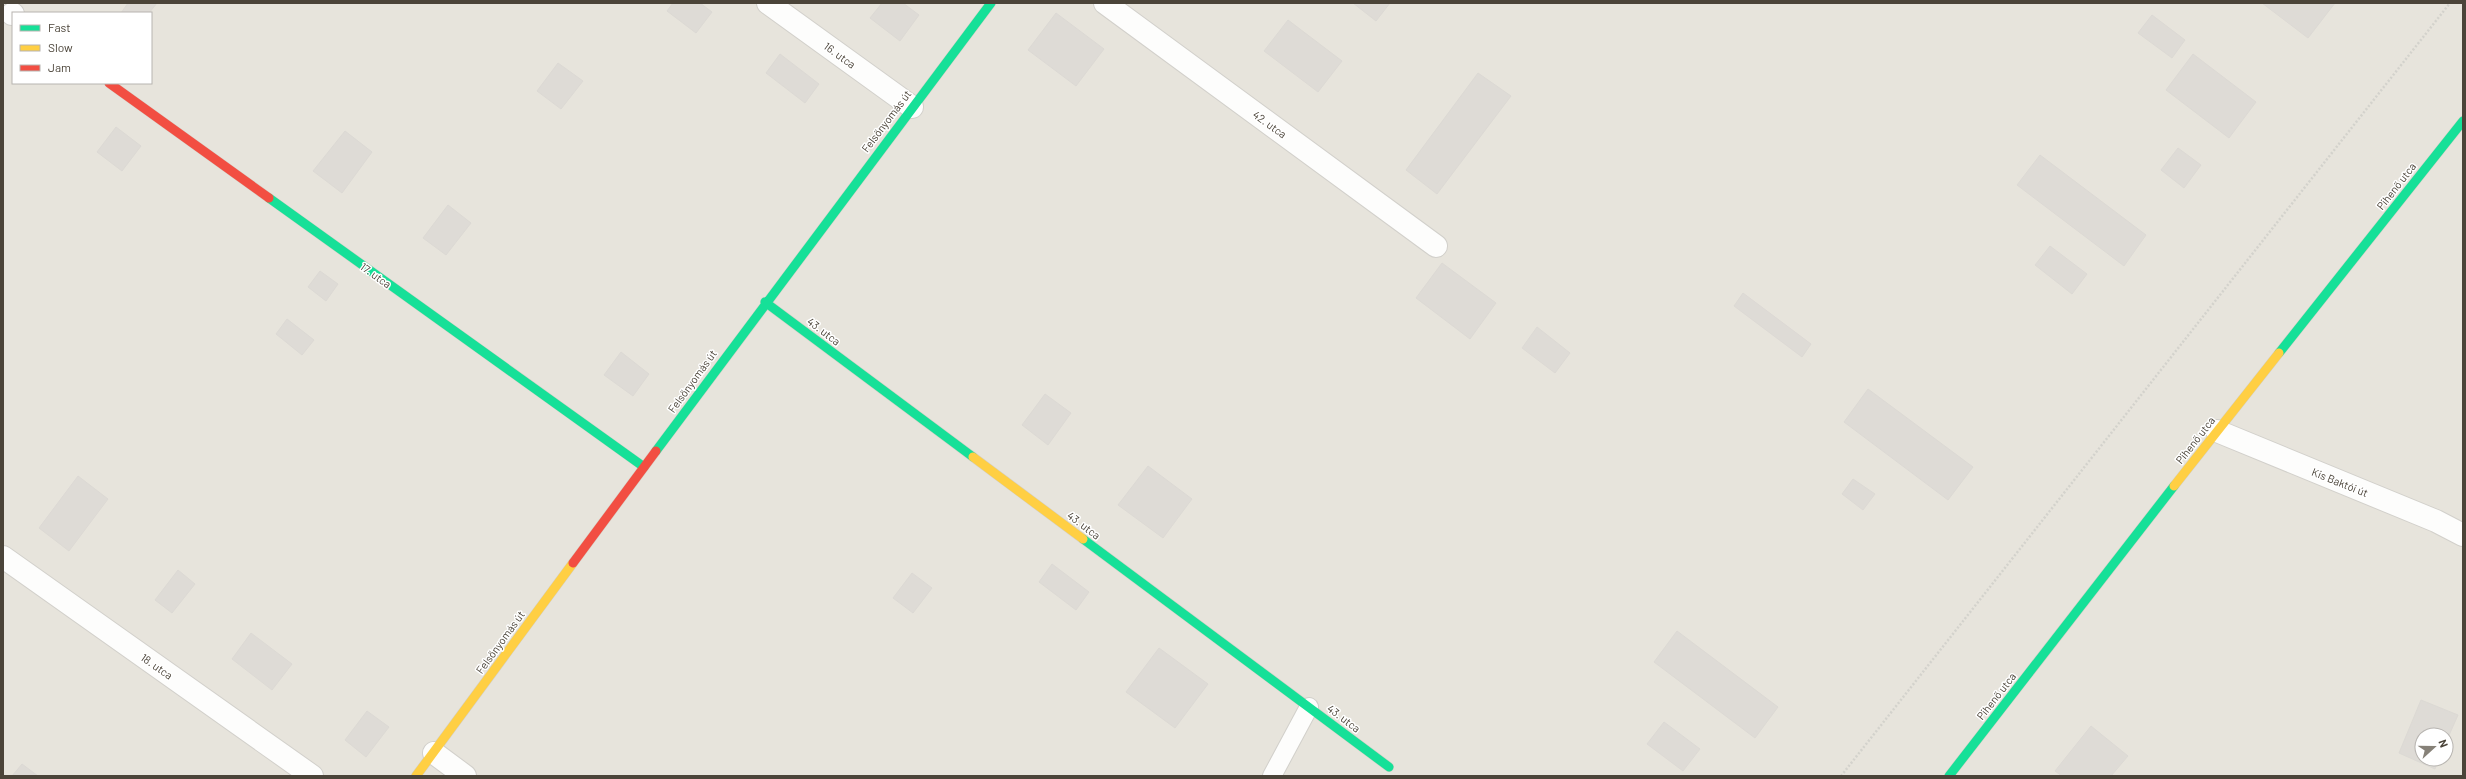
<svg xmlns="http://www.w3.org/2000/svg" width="2466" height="779" viewBox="0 0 2466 779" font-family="Barlow,sans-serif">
<rect width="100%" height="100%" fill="#f4f2ee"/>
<path fill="#e7e4dc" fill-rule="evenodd" d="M 3,3 L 2463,3 L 2463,776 L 3,776 ZM 13,13 L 151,13 L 151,83 L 13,83 ZM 2422,735 L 2446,735 L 2446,759 L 2422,759 Z"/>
<path fill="#dedbd6" stroke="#dcd9d4" d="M 128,3 L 157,3 L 149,13 L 121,13 Z
M 673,3 L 700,3 L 712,12 L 696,33 L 667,11 Z
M 882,3 L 903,3 L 919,15 L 900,41 L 870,18 Z
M 1353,3 L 1390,3 L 1376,21 Z
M 2262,3 L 2335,3 L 2308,38 Z
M 1056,13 L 1104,49 L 1076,86 L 1028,50 Z
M 2152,15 L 2185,40 L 2172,58 L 2138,33 Z
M 1288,20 L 1342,61 L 1318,92 L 1264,51 Z
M 780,54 L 819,84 L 805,103 L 766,73 Z
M 2193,54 L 2256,102 L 2229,138 L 2166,90 Z
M 558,63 L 583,81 L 561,109 L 537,91 Z
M 1478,73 L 1511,96 L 1437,194 L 1406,170 Z
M 116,127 L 141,146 L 122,171 L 97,152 Z
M 345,131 L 372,152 L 342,193 L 313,171 Z
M 2178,148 L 2201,165 L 2184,188 L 2161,170 Z
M 2040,155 L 2146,235 L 2124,266 L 2017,185 Z
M 448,205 L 471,223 L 446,255 L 423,238 Z
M 2050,246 L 2087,274 L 2072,294 L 2035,265 Z
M 1442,263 L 1496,303 L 1470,339 L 1416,298 Z
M 320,271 L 338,284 L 326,301 L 308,287 Z
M 1743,293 L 1811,344 L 1802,357 L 1734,306 Z
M 287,319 L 314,340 L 302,355 L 276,334 Z
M 1537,327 L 1570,353 L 1555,373 L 1522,348 Z
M 621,352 L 649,374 L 633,396 L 604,375 Z
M 1868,389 L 1973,467 L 1948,500 L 1844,422 Z
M 1045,394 L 1071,413 L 1048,445 L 1022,425 Z
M 1148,466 L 1192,499 L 1163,538 L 1118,505 Z
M 78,476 L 108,499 L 69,551 L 39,528 Z
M 1853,479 L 1875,494 L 1863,510 L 1842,494 Z
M 1052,564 L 1089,592 L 1076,610 L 1039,582 Z
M 178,570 L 195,584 L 172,613 L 155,600 Z
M 912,573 L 932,588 L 913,613 L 893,598 Z
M 1677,631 L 1778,707 L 1755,738 L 1654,662 Z
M 251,633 L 292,664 L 272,690 L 232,659 Z
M 1159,648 L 1208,684 L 1175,728 L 1126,692 Z
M 2421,700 L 2458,715 L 2446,742 L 2446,735 L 2422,735 L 2422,759 L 2439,759 L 2435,769 L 2399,753 Z
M 367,711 L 389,727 L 366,757 L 345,740 Z
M 1664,722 L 1700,749 L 1683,771 L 1647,744 Z
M 2091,726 L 2128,756 L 2111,776 L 2062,776 L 2055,771 Z
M 22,764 L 38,776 L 12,776 Z"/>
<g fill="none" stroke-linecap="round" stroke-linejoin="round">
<defs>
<path id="lane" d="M 1272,776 L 1309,707"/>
<path id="street" d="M 768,3 L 912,107
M 1105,3 L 1436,246
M 12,14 L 13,14
M 2217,431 L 2436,521 L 2463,535
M 3,557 L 312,776
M 434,753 L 465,776"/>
<path id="fast" d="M 269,198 L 644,467
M 765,302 L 973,457
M 2279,353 L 2463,121
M 656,451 L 991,3
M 1083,539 L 1389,767
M 1949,776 L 2174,486"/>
<path id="slow" d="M 973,457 L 1083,539
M 2174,486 L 2279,353
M 416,776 L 573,563"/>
<path id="jam" d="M 109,83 L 269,198
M 573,563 L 656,451"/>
</defs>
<use href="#lane" stroke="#d2d0cb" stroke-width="20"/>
<use href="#street" stroke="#d2d0cb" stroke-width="24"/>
<use href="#fast" stroke="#d3cfc5" stroke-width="10"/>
<use href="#slow" stroke="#d3cfc5" stroke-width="10"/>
<use href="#jam" stroke="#d3cfc5" stroke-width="10"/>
<path stroke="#d3d2cc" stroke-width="2.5" stroke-dasharray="2 2" stroke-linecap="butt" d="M 1841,776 L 2450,3"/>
<use href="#lane" stroke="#fdfdfc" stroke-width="18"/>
<use href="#street" stroke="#fdfdfc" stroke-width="22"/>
<use href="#fast" stroke="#16e098" stroke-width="9"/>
<use href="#slow" stroke="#ffcf43" stroke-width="9"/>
<use href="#jam" stroke="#f24e42" stroke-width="9"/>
</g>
<g text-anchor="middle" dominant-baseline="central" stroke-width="3" stroke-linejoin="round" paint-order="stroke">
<g font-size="11" fill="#4b4439" stroke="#fff">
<text transform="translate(840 55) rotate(36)">16. utca</text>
<text transform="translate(886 121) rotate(-53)">Felsőnyomás út</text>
<text transform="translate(1270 124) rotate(36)">42. utca</text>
<text transform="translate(2396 186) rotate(-52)">Pihenő utca</text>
<text transform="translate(376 275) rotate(36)">17. utca</text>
<text transform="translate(824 331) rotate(37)">43. utca</text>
<text transform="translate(692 381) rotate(-54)">Felsőnyomás út</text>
<text transform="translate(2195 440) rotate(-52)">Pihenő utca</text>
<text transform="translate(2340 482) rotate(22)">Kis Baktói út</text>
<text transform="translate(1084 525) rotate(37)">43. utca</text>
<text transform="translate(500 642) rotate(-54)">Felsőnyomás út</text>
<text transform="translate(157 666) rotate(35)">18. utca</text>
<text transform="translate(1996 696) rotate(-52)">Pihenő utca</text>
<text transform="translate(1344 718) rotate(37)">43. utca</text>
</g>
</g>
<rect width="2466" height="779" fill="none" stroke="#4b4439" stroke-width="8"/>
<rect x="12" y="12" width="140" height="72" fill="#ffffff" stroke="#b7b4b0"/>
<rect x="20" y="25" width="20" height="6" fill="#16e098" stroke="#b7b4b0"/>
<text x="48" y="32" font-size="12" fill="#4b4439">Fast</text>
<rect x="20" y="45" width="20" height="6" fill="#ffcf43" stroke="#b7b4b0"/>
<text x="48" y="52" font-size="12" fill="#4b4439">Slow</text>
<rect x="20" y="65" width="20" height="6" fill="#f24e42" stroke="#b7b4b0"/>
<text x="48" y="72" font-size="12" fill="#4b4439">Jam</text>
<g transform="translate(2434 747) rotate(69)"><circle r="19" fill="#ffffff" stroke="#b7b4b0"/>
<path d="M0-3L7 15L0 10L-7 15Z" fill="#868178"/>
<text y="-6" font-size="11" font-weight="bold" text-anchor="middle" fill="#4b4439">N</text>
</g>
</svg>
